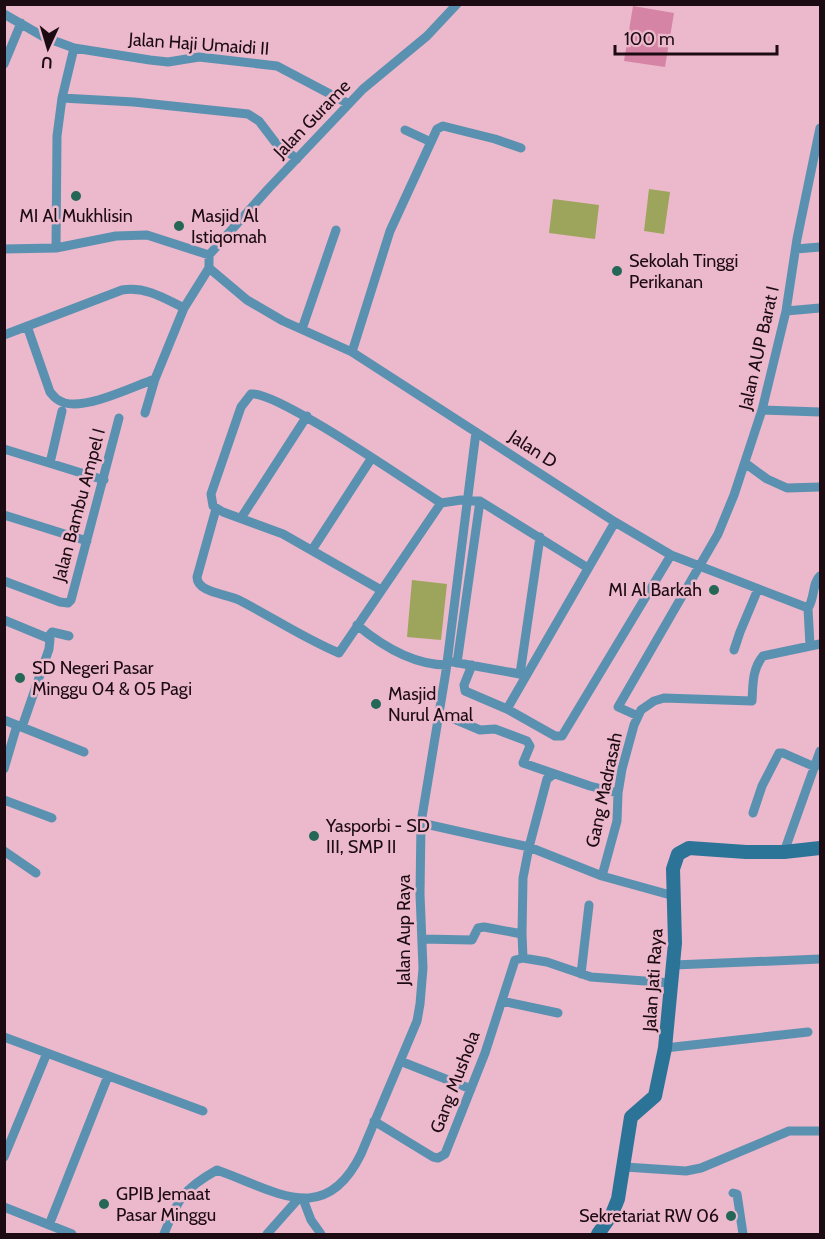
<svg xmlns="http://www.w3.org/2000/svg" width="825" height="1239" viewBox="0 0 825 1239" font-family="Cabin,sans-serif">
<rect width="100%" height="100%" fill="#ecb8cb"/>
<path fill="#9ca55b" d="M 649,189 L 670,192 L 664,234 L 644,231 Z
M 553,199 L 599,205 L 595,239 L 549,233 Z
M 412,580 L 447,584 L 441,640 L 407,637 Z"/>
<path fill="#d584a5" d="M 633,6 L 674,13 L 665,67 L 624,61 Z"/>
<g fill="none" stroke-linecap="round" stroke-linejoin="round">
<path stroke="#5a91b0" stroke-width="9" d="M 4,14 L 44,37 L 74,48 L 150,60 L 168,62 L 199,57 L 277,66 L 349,104
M 4,64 L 21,23
M 62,98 L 134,102 L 248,114 L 259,121 L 275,142 L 297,159
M 405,130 L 431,142
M 56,248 L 57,136 L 62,98 L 74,48
M 4,249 L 56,248 L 116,236 L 147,235 L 209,255
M 796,249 L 820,247
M 209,268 L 247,300 L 283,321 L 352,352 L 615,522 L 671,555 L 808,608
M 786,311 L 820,308
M 27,326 L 50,392 C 55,398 58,401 65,403 C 88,409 132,387 155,379
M 302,329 L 336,230
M 4,335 L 122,290 C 145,286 164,298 184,308
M 352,352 L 390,231 L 437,129 L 443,126 L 495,139 L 521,148
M 762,410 L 820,412
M 145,413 L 155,379 L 184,308 L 209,268 L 209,255 L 269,188 L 363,89 L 427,36 L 457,4
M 4,449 L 104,480
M 50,463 L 62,411
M 745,463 L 767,479 L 787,488 L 820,487
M 216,509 L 197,577 C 197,593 228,594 239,600 C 272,617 305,639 339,653 L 441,503
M 4,515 L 87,541
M 241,518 L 307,416
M 312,550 L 371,459
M 4,581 L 60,602 L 68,603 L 71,600 L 119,418
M 381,590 L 283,534 L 223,512 L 213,506 L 211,494 L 241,407 L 251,394 C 276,390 411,484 441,503 L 461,500 L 480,501 L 588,568
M 808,608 L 810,646
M 808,608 C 815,598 812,583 820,576
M 4,620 L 50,639 L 49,649 L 22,727
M 357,625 C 381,645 414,665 447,665
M 48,637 L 52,632 L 69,636
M 734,650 L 740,632 L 758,589
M 453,662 L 525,675
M 457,663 L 480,501
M 472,665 L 464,685 L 465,691 L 507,709 L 555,736 L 562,736 L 671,555
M 520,674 L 540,537
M 507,709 L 615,522
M 440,713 L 480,730 L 495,729 L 527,741 L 530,746 L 523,763 L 590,786 L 618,793
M 638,716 L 618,707 L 718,534 L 734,495 L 762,410 L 786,311 L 797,239 L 820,128
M 4,720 L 84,752
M 4,769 L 17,725
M 4,800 L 52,818
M 753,813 L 762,786 L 779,753 L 783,753 L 815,767
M 421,823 L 529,847 L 602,876 L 674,896
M 4,851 L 36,873
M 784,852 L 820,751
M 602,876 L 617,821 L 618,793 L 622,769 L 634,725 L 641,710 L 654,701 L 664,698 L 752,701 C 753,685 752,669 763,656 L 820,644
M 422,939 L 472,940 L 478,928 L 484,927 L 522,934
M 523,958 L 522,934 L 523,878 L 529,847 L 547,779 L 554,774
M 674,965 L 820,959
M 581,974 L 589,905
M 502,1001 L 558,1013
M 4,1037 L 203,1111
M 665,1048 L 808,1032
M 400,1061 L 471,1089
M 374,1121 L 433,1157 L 438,1158 L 445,1154 L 485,1053 L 515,960 L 523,958 L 547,962 L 591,977 L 671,983
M 4,1157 L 47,1053
M 625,1167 L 686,1171 L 701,1168 L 789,1131 L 820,1131
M 733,1193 L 737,1194 L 743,1234
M 303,1199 L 311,1220 L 321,1234
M 4,1207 L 72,1234
M 49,1225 L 108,1076
M 164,1234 C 178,1199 183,1189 217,1170 C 276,1191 325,1228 361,1154 L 417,1021 L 420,1004 L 423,968 L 420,894 L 421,823 L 446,671 L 476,432
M 267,1234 L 299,1198"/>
<path stroke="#2b7397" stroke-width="14" d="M 598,1234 L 612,1214 L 618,1199 L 631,1117 L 655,1096 L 665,1048 L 675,943 L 673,869 L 678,854 L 689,848 L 746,852 L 784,852 L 820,848"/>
</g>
<g fill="#246757" stroke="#ecb8cb" stroke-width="2">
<circle cx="76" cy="196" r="6"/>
<circle cx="179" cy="226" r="6"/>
<circle cx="617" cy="271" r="6"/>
<circle cx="714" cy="590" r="6"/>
<circle cx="20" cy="678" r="6"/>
<circle cx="376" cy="704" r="6"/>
<circle cx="314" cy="836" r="6"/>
<circle cx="104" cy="1204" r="6"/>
<circle cx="731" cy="1216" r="6"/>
</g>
<g text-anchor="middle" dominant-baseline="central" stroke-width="5" stroke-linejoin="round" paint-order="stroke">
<g font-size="18" fill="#1c0b12" stroke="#ecb8cb">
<text transform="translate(199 44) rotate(4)">Jalan Haji Umaidi II</text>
<text transform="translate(312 119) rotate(-46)">Jalan Gurame</text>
<text transform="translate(759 348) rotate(-77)">Jalan AUP Barat I</text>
<text transform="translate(533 449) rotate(33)">Jalan D</text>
<text transform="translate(79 505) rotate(-75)">Jalan Bambu Ampel I</text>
<text transform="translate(604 790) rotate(-78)">Gang Madrasah</text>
<text transform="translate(404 930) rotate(-90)">Jalan Aup Raya</text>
<text transform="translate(653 980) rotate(-86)">Jalan Jati Raya</text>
<text transform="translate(455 1082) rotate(-69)">Gang Mushola</text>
</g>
<g font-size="18" fill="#1c0b12" stroke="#ecb8cb" text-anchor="start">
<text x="76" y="216" text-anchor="middle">MI Al Mukhlisin</text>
<text x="191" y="216">Masjid Al<tspan x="191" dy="21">Istiqomah</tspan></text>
<text x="629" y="261">Sekolah Tinggi<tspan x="629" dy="21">Perikanan</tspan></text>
<text x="702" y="590" text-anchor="end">MI Al Barkah</text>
<text x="32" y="668">SD Negeri Pasar<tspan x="32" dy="21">Minggu 04 &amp; 05 Pagi</tspan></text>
<text x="388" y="694">Masjid<tspan x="388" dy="21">Nurul Amal</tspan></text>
<text x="326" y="826">Yasporbi - SD<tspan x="326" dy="21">III, SMP II</tspan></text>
<text x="116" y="1194">GPIB Jemaat<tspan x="116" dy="21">Pasar Minggu</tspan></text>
<text x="719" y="1216" text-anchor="end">Sekretariat RW 06</text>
</g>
</g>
<rect width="825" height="1239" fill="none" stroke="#1c0b12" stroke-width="12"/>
<g transform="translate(48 48) rotate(184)" stroke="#ecb8cb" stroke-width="4.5" paint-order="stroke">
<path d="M0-4.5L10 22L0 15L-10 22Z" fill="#1c0b12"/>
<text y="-9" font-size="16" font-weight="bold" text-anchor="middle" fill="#1c0b12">U</text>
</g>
<path d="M615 45v9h162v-9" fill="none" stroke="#1c0b12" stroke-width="3"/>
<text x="624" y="45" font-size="18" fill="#1c0b12" stroke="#ecb8cb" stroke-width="4.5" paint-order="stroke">100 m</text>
</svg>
